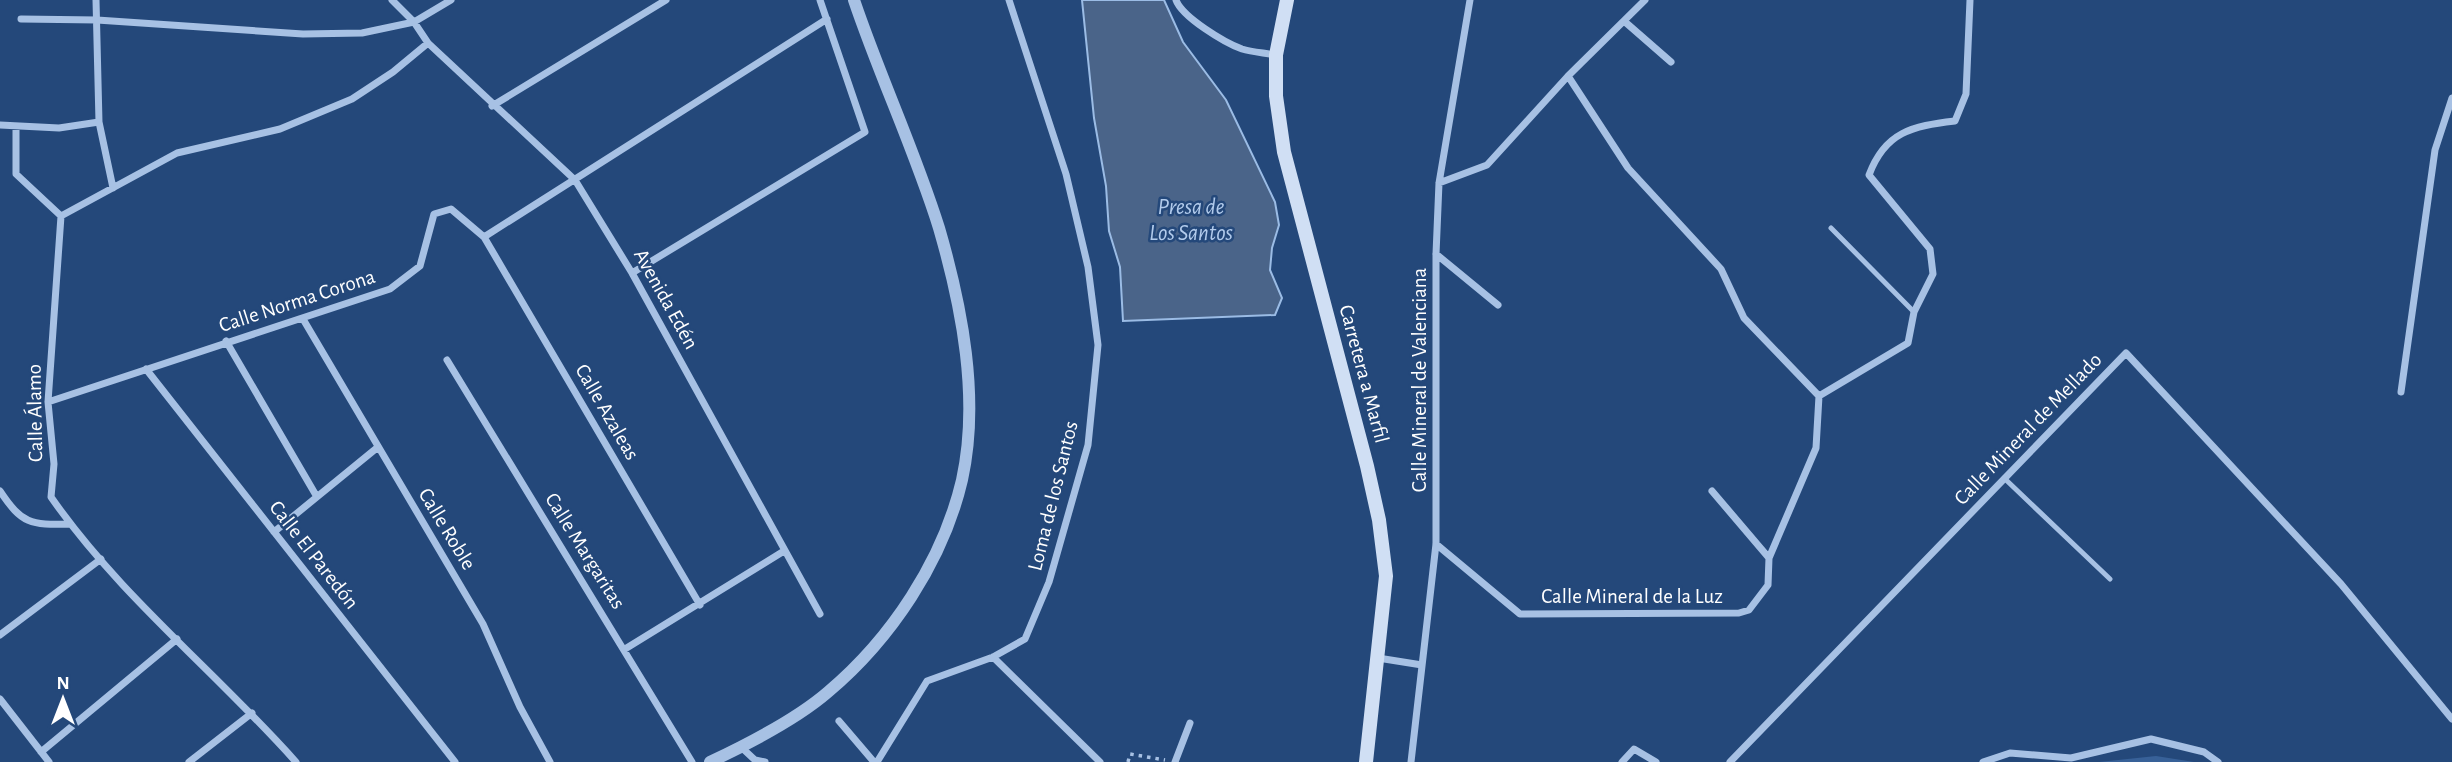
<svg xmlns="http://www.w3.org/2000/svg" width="2452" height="762" viewBox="0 0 2452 762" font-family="'Alegreya Sans',sans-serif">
<rect width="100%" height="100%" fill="#24487a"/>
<path fill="#386198" d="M 2156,756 L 2194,762 L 2099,762 Z"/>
<path fill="#4a6489" stroke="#9bbce5" stroke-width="2" d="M 1082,0 L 1164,0 L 1183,42 L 1226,100 L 1275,202 L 1279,225 L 1272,248 L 1270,270 L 1282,298 L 1275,315 L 1123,321 L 1120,267 L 1109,231 L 1106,186 L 1094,118 Z"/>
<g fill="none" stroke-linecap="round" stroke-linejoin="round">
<path stroke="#a7c1e4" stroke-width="3.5" stroke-dasharray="3.5 5" stroke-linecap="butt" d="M 1128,762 L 1130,754 L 1165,760"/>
<path stroke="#a7c1e4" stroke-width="5" d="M 1831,228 L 1914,312
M 2004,478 L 2110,579"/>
<path stroke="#a7c1e4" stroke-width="7" d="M 96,0 L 99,122 L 113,188
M 392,0 L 414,22 L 428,43 L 575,180 L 632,273 L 820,614
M 1176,0 C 1182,17 1225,43 1242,49 C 1252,52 1265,53 1275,55
M 21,19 L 97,20 L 303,34 L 362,33 L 414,22 L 451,0
M 1624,21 L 1671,62
M 1568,76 L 1628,168 L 1721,269 L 1744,318 L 1819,396
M 492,106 L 666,0
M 0,125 L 59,128 L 99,122
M 16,126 L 16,174 L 61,216
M 1439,183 L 1487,165 L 1568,76 L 1645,0
M 61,216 L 48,402 L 54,464 L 51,497 C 119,595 216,672 296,762
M 61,216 L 177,153 L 280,129 L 352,99 L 393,72 L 428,43
M 484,237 L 827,19
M 1436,254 L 1498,305
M 632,273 L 865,132 L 820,0
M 303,319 L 483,624 L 520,707 L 550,762
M 226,341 L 317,497
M 447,360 L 692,762
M 146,369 L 455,762
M 2401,392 L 2435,150 L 2452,98
M 48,402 L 390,289 L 420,266 L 434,214 L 451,209 L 484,237 L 700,605
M 0,491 C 22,524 30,525 70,524
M 1712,491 L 1769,558
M 274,532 L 378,447
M 1436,544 L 1520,614 L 1739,613 L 1749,610 L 1768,585 L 1769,558 L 1816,448 L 1819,396 L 1908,343 L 1914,312 L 1933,274 L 1930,249 L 1869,175 C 1885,132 1912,126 1955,121 L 1966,94 L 1970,0
M 0,635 L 101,559
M 625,649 L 784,551
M 993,657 L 1100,762
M 1378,658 L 1422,665
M 0,699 L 49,762
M 839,721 L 874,762
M 741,747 L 755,760 L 765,762
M 41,752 L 177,639
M 189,762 L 252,713
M 877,762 L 927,681 L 993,657 L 1025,639 L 1049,582 L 1088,445 L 1098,345 L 1088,267 L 1066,174 L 1009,0
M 1175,762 L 1190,723
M 1411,762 L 1436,544 L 1436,254 L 1439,183 L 1470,0
M 1622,762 L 1634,749 L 1656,762
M 1730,762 L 2126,353 L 2341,584 L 2452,719
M 1983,762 L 2010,753 L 2071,758 L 2151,739 L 2204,752 L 2218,762"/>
<path stroke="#a7c1e4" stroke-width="12" d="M 710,762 C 746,745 798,718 828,692 C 891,639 943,561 962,480 C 980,399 962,307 939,228 C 915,151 880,77 854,0"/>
<path stroke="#d0dff4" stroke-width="14" d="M 1287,0 L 1276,55 L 1276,96 L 1284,152 L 1367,466 L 1379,520 L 1386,576 L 1366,762"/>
</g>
<g text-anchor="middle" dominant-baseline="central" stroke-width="5" stroke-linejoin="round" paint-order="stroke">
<g font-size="21" fill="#fff" stroke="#24487a">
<text transform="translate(666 299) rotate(61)">Avenida Edén</text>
<text transform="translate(297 301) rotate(-18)">Calle Norma Corona</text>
<text transform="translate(1364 374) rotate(75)">Carretera a Marfil</text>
<text transform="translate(1419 380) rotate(-90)">Calle Mineral de Valenciana</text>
<text transform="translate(607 412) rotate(60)">Calle Azaleas</text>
<text transform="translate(35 413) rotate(-91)">Calle Álamo</text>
<text transform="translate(2028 429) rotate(-46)">Calle Mineral de Mellado</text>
<text transform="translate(1053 496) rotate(-76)">Loma de los Santos</text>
<text transform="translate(447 529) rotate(59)">Calle Roble</text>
<text transform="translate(585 551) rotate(58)">Calle Margaritas</text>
<text transform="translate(314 555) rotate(52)">Calle El Paredón</text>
<text x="1632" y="596">Calle Mineral de la Luz</text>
</g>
<g font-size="23" font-style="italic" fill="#b2cbec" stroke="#24487a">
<text x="1191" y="207">Presa de<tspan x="1191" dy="26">Los Santos</tspan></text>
</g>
</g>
<g transform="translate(63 699)" stroke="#24487a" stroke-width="5" paint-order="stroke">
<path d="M0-5L12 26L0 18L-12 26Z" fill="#ffffff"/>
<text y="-10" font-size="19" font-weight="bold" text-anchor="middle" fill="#ffffff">N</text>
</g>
</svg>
